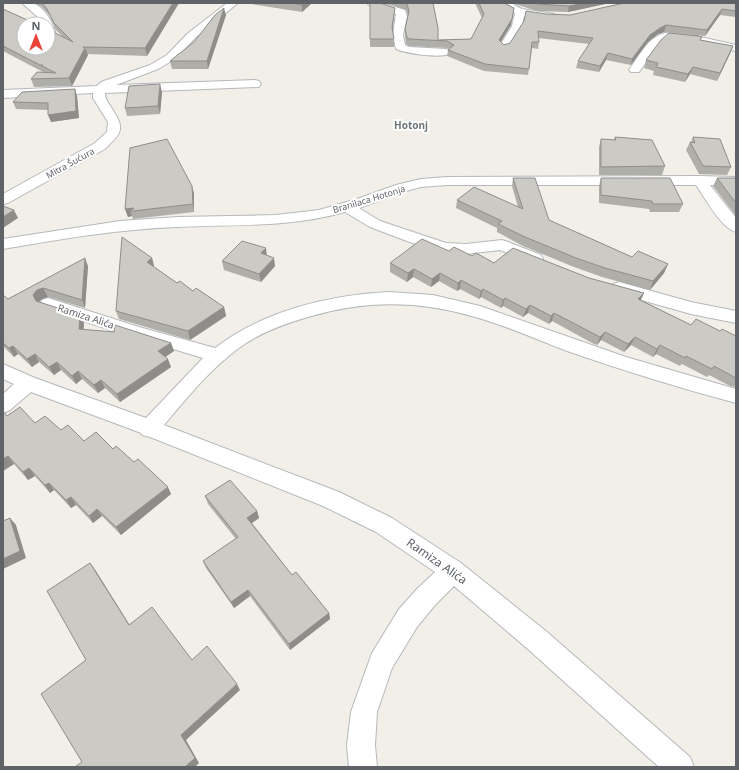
<svg xmlns="http://www.w3.org/2000/svg" width="739" height="770" viewBox="0 0 739 770" font-family="'Noto Sans',sans-serif">
<rect width="100%" height="100%" fill="#f1efe8"/>
<g fill="none" stroke-linecap="round" stroke-linejoin="round">
<defs>
<path id="street" d="M 22,3 C 25,3 29,2 32,3 C 45,7 55,25 56,37 L 55,39 L 48,39 L 48,24 L 43,24 L 40,19 Z
M 227,3 L 238,3 L 195,38 L 175,59 L 158,69 L 116,85 L 255,80 L 259,81 L 261,84 L 259,87 L 105,93 C 105,99 108,102 111,107 C 125,129 123,131 105,149 L 8,203 L 3,204 L 3,194 L 95,143 L 107,132 L 108,122 L 93,98 L 93,93 L 3,98 L 3,90 L 97,86 L 101,82 L 150,65 L 167,55 L 187,34 Z
M 367,3 L 382,3 L 405,10 L 407,17 L 403,35 L 405,45 L 409,47 L 446,49 L 452,52 C 445,60 405,53 396,49 L 393,35 L 396,14 L 369,5 Z
M 503,3 L 513,3 L 514,5 L 522,9 L 554,14 L 555,16 L 550,19 L 524,16 L 522,26 L 508,49 L 500,49 L 499,47 L 512,26 L 515,13 L 505,9 Z
M 665,33 L 696,36 L 736,45 L 736,51 L 696,42 L 666,39 L 657,47 L 639,72 L 631,72 L 629,70 C 639,56 648,37 665,33 Z
M 699,176 L 736,177 L 736,185 L 710,185 L 736,218 L 736,232 C 721,228 705,198 696,185 L 447,185 L 421,187 L 406,191 L 359,208 L 380,221 L 446,243 L 466,244 L 502,240 L 508,242 L 541,255 L 543,259 L 541,263 L 535,264 L 500,250 L 466,254 L 439,252 L 407,241 L 370,227 L 345,212 C 288,228 236,224 178,227 C 119,229 61,239 3,249 L 3,239 L 120,221 L 178,217 L 276,215 L 319,210 L 357,199 L 396,185 L 421,179 L 447,177 Z
M 619,282 L 691,302 L 736,311 L 736,323 L 691,314 L 613,292 L 611,288 L 613,284 Z
M 389,292 L 433,295 L 480,306 L 626,357 L 736,389 L 736,403 C 680,388 625,371 570,352 C 539,341 508,326 475,317 C 419,300 364,300 308,317 C 284,324 259,333 239,348 C 210,369 187,398 164,425 L 339,492 L 392,518 L 461,563 L 547,632 L 690,757 L 694,767 L 659,767 L 529,650 L 454,586 L 435,605 L 417,627 L 392,668 L 377,712 L 375,745 L 377,767 L 349,767 L 347,745 L 351,712 L 372,653 L 399,609 L 417,589 L 435,572 L 376,532 L 323,506 L 150,437 L 142,435 L 141,433 L 128,428 L 31,392 L 10,410 L 3,413 L 3,394 L 14,384 L 3,379 L 3,364 L 35,378 L 146,418 L 203,358 L 130,336 L 42,308 L 39,304 L 42,300 L 48,298 L 139,327 L 215,348 C 263,311 329,295 389,292 Z"/>
</defs>
<use href="#street" stroke="#b5b8bc" stroke-width="2"/>
<use href="#street" fill="#fff" fill-rule="evenodd"/>
</g>
<path fill="#afaea9" d="M 35,3 L 179,3 L 147,56 L 87,54 L 88,55 L 72,86 L 34,87 L 31,79 L 43,72 L 3,51 L 3,9 L 24,48 L 63,37 L 56,30 L 50,16 L 42,7 Z
M 245,3 L 312,3 L 302,12 Z
M 370,3 L 395,8 L 394,15 L 392,30 L 394,39 L 394,47 L 370,47 Z
M 387,3 L 433,3 L 438,40 L 471,39 L 482,18 L 475,3 L 504,3 L 514,8 L 511,25 L 501,42 L 504,45 L 510,43 L 546,14 L 570,15 L 736,3 L 736,17 L 720,15 L 705,36 L 664,32 L 658,34 L 648,42 L 631,65 L 606,60 L 599,72 L 576,68 L 578,61 L 589,44 L 538,38 L 539,42 L 538,49 L 532,48 L 528,75 L 484,71 L 447,56 L 448,50 L 449,49 L 447,48 L 409,46 L 406,44 L 405,35 L 405,29 L 408,15 L 406,10 Z
M 514,3 L 610,3 L 568,12 L 537,11 L 515,4 Z
M 226,15 L 208,69 L 172,69 L 170,61 L 194,42 Z
M 701,40 L 733,46 L 717,81 L 690,74 L 685,82 L 653,75 L 654,71 L 644,68 L 646,60 Z
M 162,92 L 160,114 L 127,116 L 125,108 Z
M 77,96 L 79,118 L 51,122 L 48,110 L 16,109 L 13,102 Z
M 615,137 L 665,166 L 662,175 L 599,175 L 599,147 L 601,139 L 614,140 Z
M 693,137 L 731,167 L 727,175 L 699,174 L 686,150 L 690,142 L 691,142 Z
M 513,178 L 549,220 L 632,257 L 668,264 L 664,273 L 650,290 L 602,277 L 574,267 L 523,246 L 497,232 L 497,228 L 456,208 L 457,200 L 518,207 L 512,186 Z
M 601,178 L 683,204 L 679,212 L 650,212 L 649,209 L 599,203 L 599,186 Z
M 717,178 L 736,180 L 736,216 L 713,186 Z
M 194,193 L 194,212 L 133,219 L 132,216 L 128,217 L 125,209 Z
M 449,251 L 472,256 L 494,263 L 589,278 L 644,293 L 641,300 L 691,325 L 720,331 L 736,336 L 736,386 L 735,387 L 730,386 L 709,375 L 707,377 L 682,364 L 680,366 L 656,354 L 653,357 L 631,345 L 624,352 L 601,340 L 597,345 L 594,344 L 552,321 L 549,324 L 528,313 L 523,317 L 503,306 L 501,308 L 481,297 L 479,299 L 460,289 L 457,291 L 439,281 L 431,287 L 413,277 L 407,282 L 390,272 L 390,263 Z
M 152,258 L 154,266 L 154,267 L 177,283 L 224,307 L 226,316 L 190,340 L 119,319 L 116,311 Z
M 222,261 L 275,266 L 261,282 L 224,270 Z
M 88,266 L 85,308 L 48,297 L 42,299 L 39,301 L 84,323 L 84,330 L 171,343 L 174,351 L 165,357 L 171,367 L 120,402 L 105,388 L 98,393 L 82,379 L 76,384 L 61,370 L 54,375 L 39,362 L 32,367 L 18,354 L 14,357 L 3,346 L 3,295 L 8,299 Z
M 7,416 L 35,423 L 61,430 L 84,441 L 113,449 L 134,462 L 171,494 L 121,535 L 102,516 L 93,523 L 76,505 L 71,508 L 54,490 L 50,493 L 35,476 L 28,480 L 14,464 L 3,471 Z
M 205,496 L 257,511 L 259,518 L 252,523 L 292,575 L 329,613 L 330,619 L 290,650 L 250,596 L 234,608 L 206,568 L 203,561 L 236,539 L 208,504 Z"/>
<path fill="#8f8d8a" d="M 173,3 L 179,3 L 147,56 L 145,48 Z
M 304,3 L 312,3 L 302,12 L 302,5 Z
M 585,3 L 610,3 L 568,12 L 569,6 Z
M 224,8 L 226,15 L 208,69 L 207,61 Z
M 395,8 L 394,15 L 392,35 L 392,27 Z
M 514,8 L 511,25 L 498,46 L 499,40 Z
M 722,9 L 720,15 L 705,36 L 707,30 Z
M 666,25 L 664,32 L 658,34 L 648,42 L 631,65 L 632,59 L 650,35 L 660,28 Z
M 733,46 L 730,54 L 717,81 L 720,73 Z
M 85,48 L 88,55 L 72,86 L 69,78 Z
M 608,53 L 606,60 L 599,72 L 600,66 Z
M 693,67 L 690,74 L 685,82 L 688,74 Z
M 160,84 L 162,92 L 160,114 L 158,106 Z
M 75,89 L 77,96 L 79,118 L 51,122 L 48,115 Z
M 192,186 L 194,193 L 194,212 L 193,204 Z
M 134,208 L 130,211 L 132,216 L 128,217 L 125,209 Z
M 14,210 L 18,218 L 3,228 L 3,217 Z
M 266,248 L 267,257 L 261,253 Z
M 85,258 L 88,266 L 85,308 L 82,300 Z
M 152,258 L 154,266 L 150,270 L 147,262 Z
M 274,258 L 275,266 L 261,282 L 259,274 Z
M 668,264 L 664,273 L 650,290 L 653,281 Z
M 414,269 L 413,277 L 407,282 L 408,273 Z
M 440,273 L 439,281 L 431,287 L 432,279 Z
M 461,280 L 460,289 L 457,291 L 458,283 Z
M 43,288 L 48,297 L 42,299 L 38,303 L 33,295 L 37,290 Z
M 483,289 L 481,297 L 479,299 L 481,291 Z
M 644,293 L 640,301 L 638,299 Z
M 505,298 L 503,306 L 501,308 L 503,300 Z
M 530,305 L 528,313 L 523,317 L 526,309 Z
M 224,307 L 226,316 L 190,340 L 188,331 Z
M 554,313 L 552,321 L 549,324 L 551,316 Z
M 80,315 L 84,323 L 83,338 L 79,329 Z
M 605,332 L 601,340 L 597,345 L 600,337 Z
M 635,337 L 631,345 L 624,352 L 628,344 Z
M 171,343 L 174,351 L 161,360 L 158,351 Z
M 660,345 L 656,354 L 653,357 L 657,349 Z
M 13,346 L 18,354 L 14,357 L 9,348 Z
M 35,354 L 39,362 L 32,367 L 27,359 Z
M 168,359 L 171,367 L 120,402 L 117,394 Z
M 57,362 L 61,370 L 54,375 L 49,367 Z
M 78,371 L 82,379 L 76,384 L 72,376 Z
M 101,380 L 105,388 L 98,393 L 94,385 Z
M 8,456 L 14,464 L 3,471 L 3,459 Z
M 29,468 L 35,476 L 28,480 L 23,472 Z
M 49,483 L 54,490 L 50,493 L 45,485 Z
M 168,487 L 171,494 L 121,535 L 116,527 Z
M 71,497 L 76,505 L 71,508 L 66,500 Z
M 97,509 L 102,516 L 93,523 L 89,516 Z
M 257,511 L 259,518 L 249,525 L 247,518 Z
M 10,518 L 16,525 L 26,558 L 3,569 L 3,559 Z
M 90,563 L 96,571 L 134,632 L 129,625 Z
M 248,590 L 250,596 L 234,608 L 231,602 Z
M 329,613 L 330,619 L 290,650 L 289,644 Z
M 237,684 L 240,690 L 186,740 L 199,763 L 195,767 L 185,767 L 181,735 Z"/>
<path fill="#cccac5" stroke="#8f8d8a" d="M 42,3 L 173,3 L 145,48 L 83,47 L 85,48 L 69,78 L 31,79 L 37,72 L 56,73 L 42,66 L 43,65 L 40,65 L 3,46 L 3,9 L 36,24 L 24,24 L 24,48 L 48,48 L 48,33 L 53,32 L 73,42 L 54,23 L 47,9 Z
M 292,3 L 304,3 L 302,5 Z
M 370,3 L 380,3 L 395,8 L 392,27 L 394,39 L 370,39 Z
M 405,3 L 433,3 L 438,28 L 438,40 L 471,39 L 484,14 L 479,3 L 504,3 L 514,8 L 512,19 L 499,40 L 504,45 L 510,43 L 524,21 L 526,11 L 546,14 L 570,15 L 624,3 L 736,3 L 736,11 L 722,9 L 707,30 L 666,25 L 660,28 L 650,35 L 632,59 L 608,53 L 600,66 L 578,61 L 593,38 L 538,31 L 539,42 L 532,42 L 529,69 L 485,64 L 448,50 L 454,45 L 447,41 L 410,39 L 407,38 L 405,29 L 409,11 L 407,4 Z
M 533,3 L 585,3 L 569,6 L 538,4 Z
M 224,8 L 207,61 L 170,61 L 194,42 L 215,15 Z
M 669,33 L 698,36 L 702,37 L 700,40 L 733,46 L 720,73 L 693,67 L 688,74 L 656,67 L 658,63 L 646,60 L 661,40 Z
M 160,84 L 158,106 L 125,108 L 129,86 Z
M 75,89 L 76,111 L 48,115 L 48,103 L 13,102 L 22,92 Z
M 615,137 L 652,140 L 665,166 L 601,167 L 601,139 L 616,140 Z
M 693,137 L 720,139 L 731,167 L 703,166 L 690,142 L 695,143 Z
M 167,139 L 192,186 L 193,204 L 133,211 L 130,211 L 134,208 L 125,209 L 130,148 Z
M 513,178 L 535,178 L 549,220 L 632,257 L 638,251 L 668,264 L 653,281 L 605,268 L 576,258 L 525,237 L 498,224 L 502,221 L 457,200 L 474,187 L 523,209 Z
M 601,178 L 670,178 L 683,204 L 653,204 L 652,201 L 601,195 Z
M 717,178 L 735,178 L 736,180 L 736,203 Z
M 3,206 L 14,210 L 3,217 Z
M 122,237 L 152,258 L 147,262 L 177,283 L 180,281 L 193,291 L 196,288 L 224,307 L 188,331 L 116,311 Z
M 422,239 L 449,251 L 454,247 L 472,256 L 476,253 L 494,263 L 513,248 L 589,278 L 644,293 L 638,299 L 691,325 L 696,319 L 720,331 L 722,329 L 736,336 L 736,378 L 714,366 L 712,369 L 686,356 L 685,358 L 660,345 L 657,349 L 635,337 L 628,344 L 605,332 L 600,337 L 554,313 L 551,316 L 530,305 L 526,309 L 505,298 L 503,300 L 483,289 L 481,291 L 461,280 L 458,283 L 440,273 L 432,279 L 414,269 L 408,273 L 390,263 Z
M 242,241 L 266,248 L 261,253 L 274,258 L 259,274 L 222,261 Z
M 85,258 L 82,300 L 43,288 L 37,290 L 33,295 L 36,301 L 80,315 L 79,329 L 114,332 L 115,325 L 171,343 L 158,351 L 168,359 L 117,394 L 101,380 L 94,385 L 78,371 L 72,376 L 57,362 L 49,367 L 35,354 L 27,359 L 13,346 L 9,348 L 3,343 L 3,295 L 8,299 Z
M 20,407 L 35,423 L 45,416 L 61,430 L 68,425 L 84,441 L 96,432 L 113,449 L 116,446 L 134,462 L 138,459 L 168,487 L 116,527 L 97,509 L 89,516 L 71,497 L 66,500 L 49,483 L 45,485 L 29,468 L 23,472 L 8,456 L 3,459 L 3,411 L 7,416 Z
M 230,480 L 257,511 L 247,518 L 292,575 L 296,572 L 329,613 L 289,644 L 248,590 L 231,602 L 203,561 L 238,537 L 205,496 Z
M 10,518 L 20,551 L 3,559 L 3,521 Z
M 90,563 L 129,625 L 152,607 L 192,660 L 207,646 L 237,684 L 181,735 L 195,758 L 185,767 L 77,767 L 76,766 L 82,762 L 41,694 L 86,660 L 47,591 Z"/>
<g text-anchor="middle" dominant-baseline="central" stroke-width="4" stroke-linejoin="round" paint-order="stroke">
<g font-size="9" fill="#5f6368" stroke="#fff">
<text transform="translate(70 163) rotate(-29)">Mitra Šućura</text>
<text transform="translate(369 199) rotate(-17)">Branilaca Hotonja</text>
</g>
<g font-size="10" font-weight="bold" fill="#70757a" stroke="#fff">
<text x="411" y="125">Hotonj</text>
</g>
<g font-size="10" fill="#5f6368" stroke="#fff">
<text transform="translate(86 316) rotate(18)">Ramiza Alića</text>
</g>
<g font-size="12" fill="#5f6368" stroke="#fff">
<text transform="translate(437 561) rotate(35)">Ramiza Alića</text>
</g>
</g>
<rect width="739" height="770" fill="none" stroke="#5f6368" stroke-width="8"/>
<g transform="translate(36 36)"><circle r="19" fill="#ffffff" stroke="#bfc1c3"/>
<path d="M0-3L7 15L0 10L-7 15Z" fill="#ea4335"/>
<text y="-6" font-size="11" font-weight="bold" text-anchor="middle" fill="#5f6368">N</text>
</g>
</svg>
